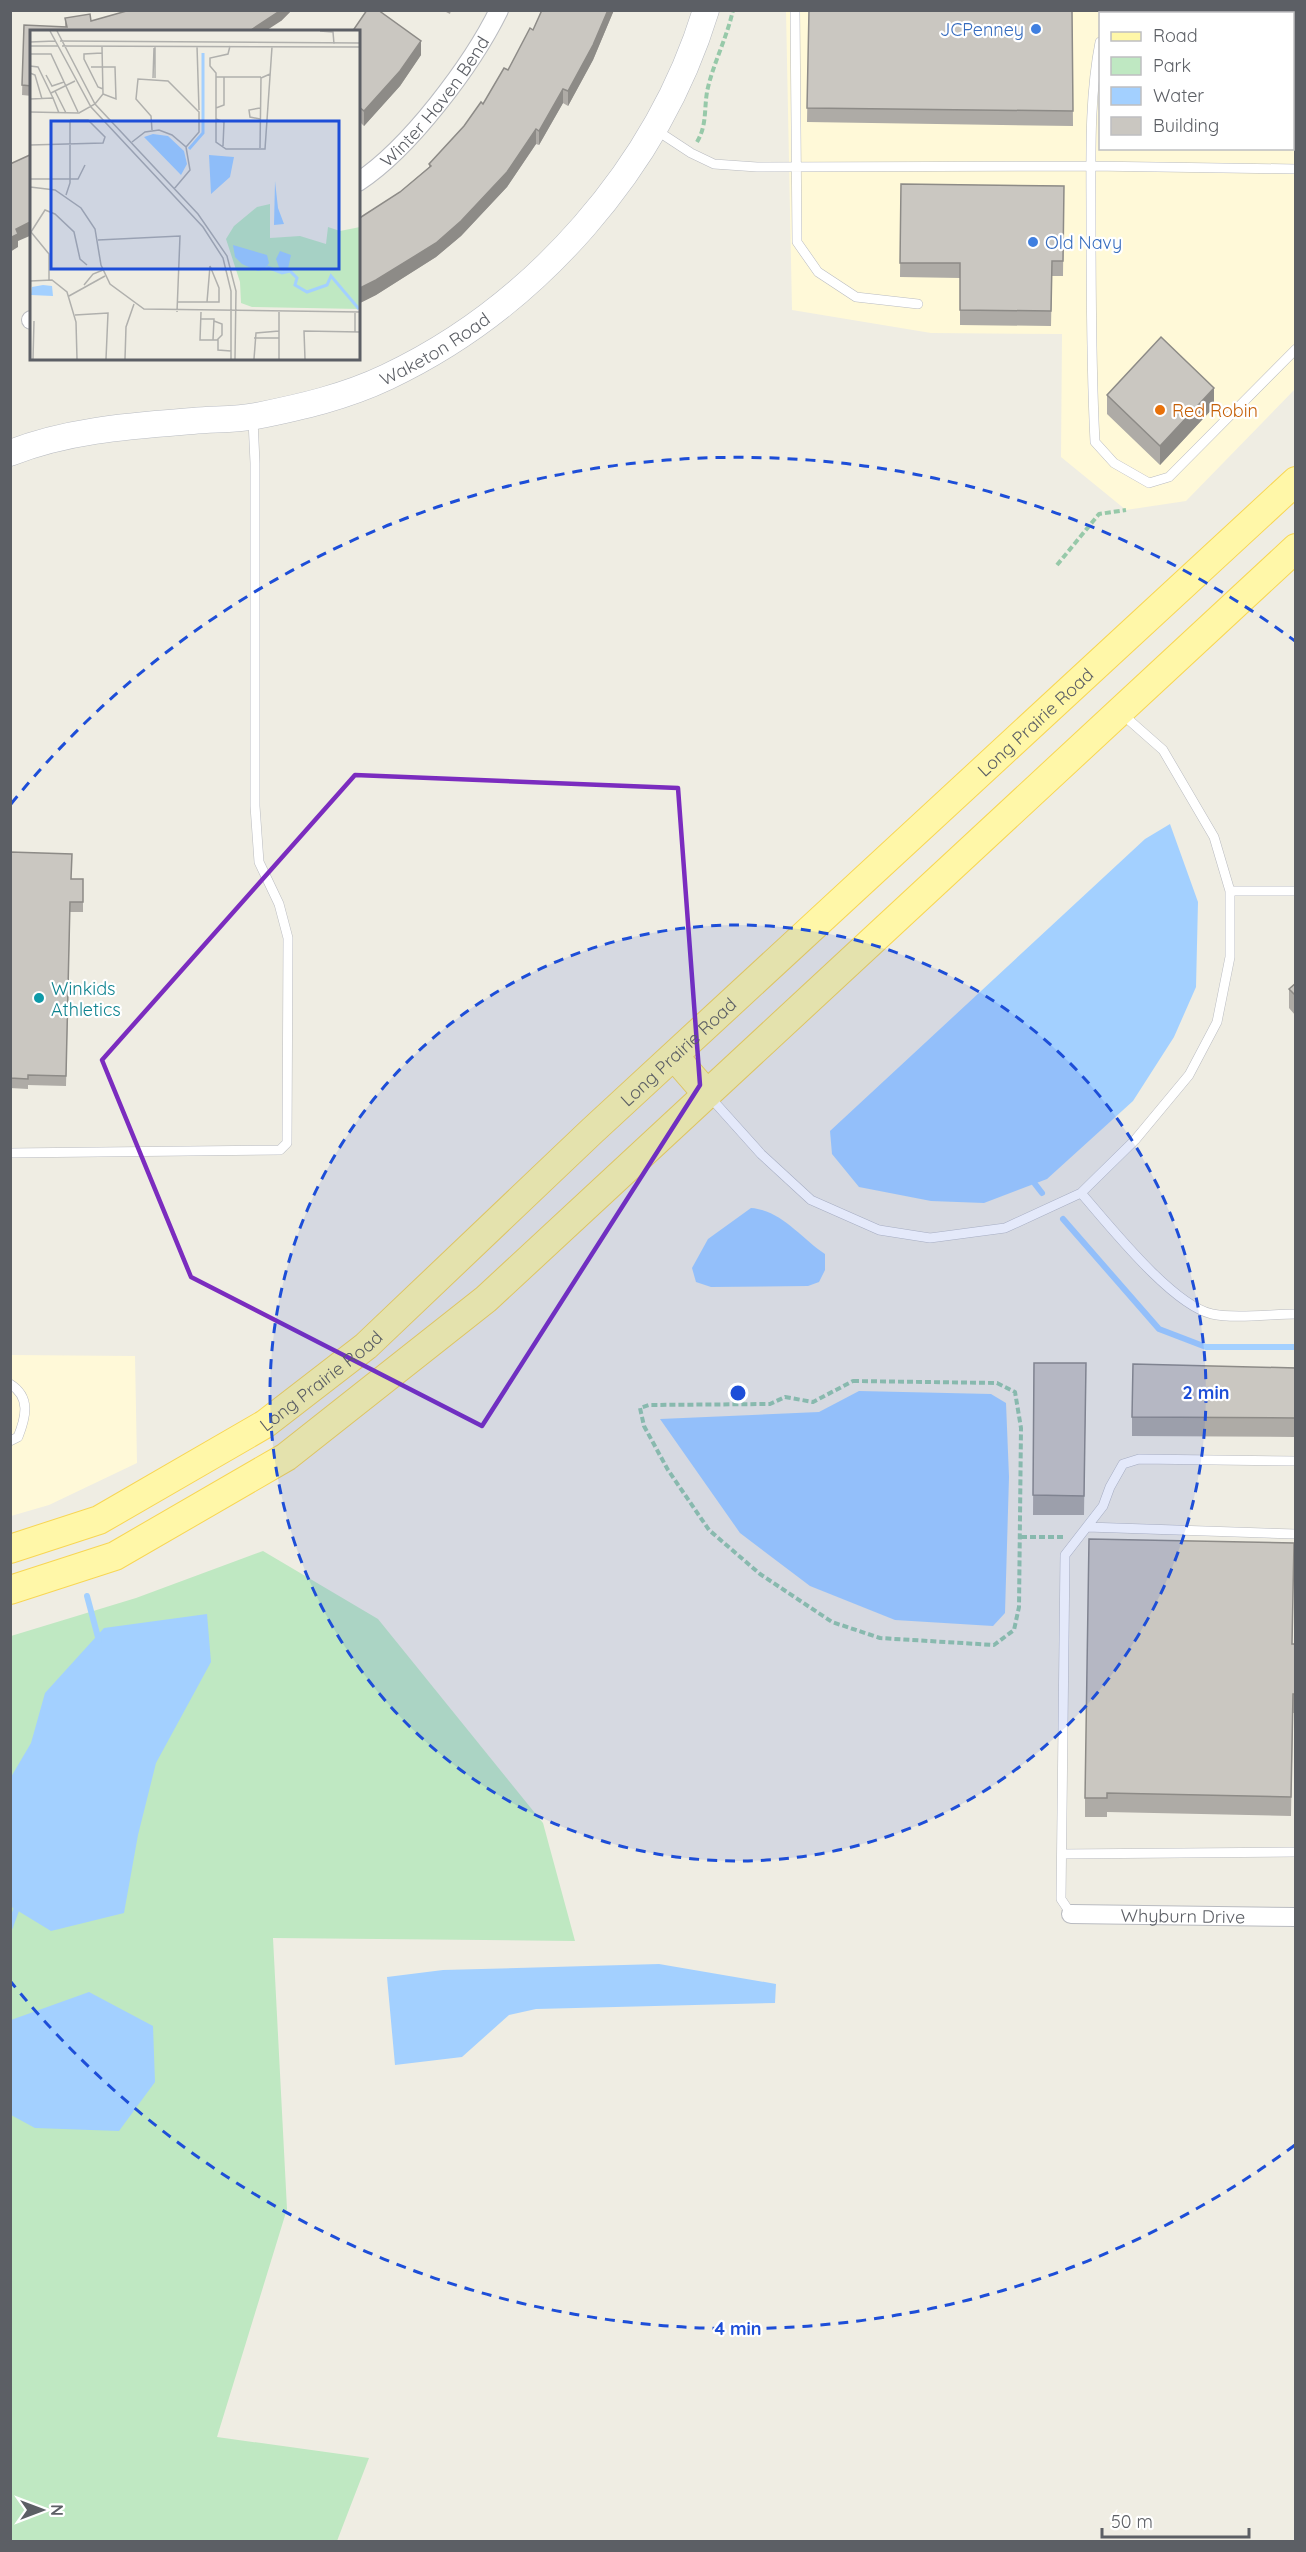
<svg xmlns="http://www.w3.org/2000/svg" width="1306" height="2552" viewBox="0 0 1306 2552" font-family="Quicksand,sans-serif">
<rect width="100%" height="100%" fill="#efede3"/>
<path fill="#fff9d8" fill-rule="evenodd" d="M 786,11 L 1295,11 L 1295,389 L 1186,501 L 1126,510 L 1061,457 L 1062,334 L 931,333 L 792,310 ZM 1100,14 L 1292,14 L 1292,148 L 1100,148 Z
M 11,1355 L 135,1356 L 137,1463 L 49,1505 L 11,1516 Z"/>
<path fill="#bfe8c2" d="M 263,1551 L 378,1619 L 543,1823 L 575,1941 L 273,1938 L 287,2209 L 217,2437 L 369,2458 L 337,2541 L 11,2542 L 11,1636 L 136,1598 Z"/>
<path fill="#a3d0ff" d="M 1170,824 L 1198,902 L 1196,987 L 1174,1037 L 1133,1101 L 1047,1179 L 984,1203 L 931,1201 L 859,1187 L 832,1154 L 830,1131 L 1145,839 Z
M 751,1208 C 781,1210 801,1238 825,1254 L 825,1270 L 819,1282 L 808,1286 L 711,1287 L 696,1282 L 692,1268 L 708,1239 Z
M 859,1391 L 991,1394 L 1006,1403 L 1009,1477 L 1005,1613 L 993,1626 L 895,1620 L 810,1586 L 740,1533 L 660,1419 L 819,1412 Z
M 207,1614 L 211,1662 L 156,1763 L 138,1835 L 124,1913 L 51,1931 L 10,1906 L 11,1777 L 31,1743 L 45,1693 L 104,1628 Z
M 659,1964 L 776,1984 L 775,2003 L 536,2009 L 509,2015 L 462,2057 L 395,2065 L 387,1977 L 443,1970 Z
M 89,1992 L 153,2026 L 155,2082 L 119,2131 L 35,2128 L 11,2115 L 11,2020 Z"/>
<g fill="none" stroke-linecap="round" stroke-linejoin="round">
<path stroke="#a3d0ff" stroke-width="6" d="M 1035,1184 L 1042,1193
M 1063,1219 L 1159,1329 L 1206,1347 L 1296,1347
M 87,1596 L 99,1641
M 10,1927 L 19,1902"/>
<defs>
<path id="lane" d="M 795,10 L 797,242 L 818,272 L 856,297 L 918,304
M 1107,14 L 1107,10
M 1100,42 C 1089,98 1091,158 1091,215 C 1091,291 1091,366 1095,442 L 1114,463 L 1149,483 L 1169,477 L 1296,349
M 656,130 L 691,153 L 714,164 L 757,167 L 1091,166 L 1296,169
M 1230,891 L 1296,891
M 709,1096 L 761,1154 L 811,1200 L 879,1230 L 930,1238 L 1005,1228 L 1081,1193 L 1135,1140 L 1189,1075 L 1217,1022 L 1230,957 L 1230,891 L 1214,837 L 1163,750 L 1121,713
M 10,1153 L 280,1150 L 287,1143 L 288,938 L 279,904 L 259,862 L 255,806 L 255,463 L 253,420
M 1081,1193 C 1109,1225 1172,1305 1212,1314 C 1233,1319 1273,1314 1296,1314
M 10,1384 C 31,1397 26,1417 18,1437 L 10,1441
M 1087,1527 L 1296,1534
M 1062,1854 L 1296,1852
M 1071,1914 L 1061,1899 L 1065,1555 L 1103,1506 L 1110,1487 L 1123,1464 L 1139,1459 L 1296,1461"/>
<g id="street">
<path id="s1" d="M 358,182 C 409,149 472,65 499,10"/>
<path d="M 31,320 L 32,320"/>
<path id="s2" d="M 1071,1914 L 1296,1917"/>
</g>
<g id="secondary">
<path id="s3" d="M 10,453 C 68,430 131,426 193,421 C 214,419 236,420 256,416 C 301,407 345,397 387,377 C 535,307 658,167 706,10"/>
</g>
<g id="primary">
<path d="M 674,1056 L 707,1094"/>
<path id="s4" d="M 10,1549 L 99,1520 L 265,1424 L 366,1346 L 592,1131 L 1296,481"/>
<path d="M 10,1590 L 115,1556 L 286,1457 L 486,1299 L 1296,548"/>
</g>
</defs>
<use href="#lane" stroke="#b9bbc0" stroke-width="10"/>
<use href="#street" stroke="#b9bbc0" stroke-width="20"/>
<use href="#secondary" stroke="#b9bcc2" stroke-width="27"/>
<use href="#primary" stroke="#f8d654" stroke-width="30"/>
<path stroke="#97c9a9" stroke-width="4" stroke-dasharray="6 3" stroke-linecap="butt" d="M 697,142 C 707,125 704,110 707,92 C 712,66 727,38 733,10
M 1057,565 L 1099,514 L 1126,510
M 853,1381 L 997,1383 L 1015,1392 L 1021,1428 L 1019,1607 L 1014,1630 L 994,1645 L 880,1638 L 832,1622 L 760,1574 L 709,1530 L 668,1470 L 644,1426 L 640,1408 L 649,1405 L 770,1404 L 785,1397 L 813,1402 Z
M 1021,1537 L 1063,1537"/>
<use href="#lane" stroke="#fff" stroke-width="9"/>
<use href="#street" stroke="#fff" stroke-width="18"/>
<use href="#secondary" stroke="#fff" stroke-width="26"/>
<use href="#primary" stroke="#fff7a8" stroke-width="28"/>
</g>
<path fill="#aeaba6" d="M 130,10 L 292,10 L 281,21 L 32,32 L 32,96 L 22,95 L 24,25 L 65,27 L 65,18 L 91,21 Z
M 442,10 L 451,10 L 450,14 Z
M 542,10 L 614,10 L 593,60 L 568,106 L 563,103 L 539,145 L 536,144 L 507,187 L 461,236 L 436,257 L 376,295 L 358,304 L 358,219 L 400,192 L 429,167 L 429,164 L 464,126 L 483,104 L 508,70 L 533,30 Z
M 809,10 L 1072,10 L 1073,126 L 807,122 Z
M 358,32 L 421,55 L 400,86 L 364,126 L 358,120 Z
M 901,184 L 1064,186 L 1063,276 L 1052,276 L 1051,326 L 960,325 L 960,278 L 900,277 Z
M 1107,395 L 1214,407 L 1160,465 L 1107,414 Z
M 10,852 L 71,879 L 83,889 L 83,912 L 70,912 L 66,1086 L 28,1085 L 28,1089 L 10,1088 Z
M 1296,983 L 1296,1033 L 1295,1015 L 1289,1008 L 1289,989 Z
M 1034,1363 L 1086,1363 L 1084,1515 L 1033,1515 Z
M 1296,1368 L 1295,1437 L 1132,1436 L 1132,1417 Z
M 1292,1644 L 1296,1644 L 1296,1713 L 1293,1713 L 1291,1816 L 1107,1812 L 1107,1817 L 1085,1817 L 1085,1798 Z"/>
<path fill="#8d8b87" d="M 281,10 L 292,10 L 281,21 L 264,32 L 248,32 Z
M 608,10 L 614,10 L 593,60 L 568,106 L 568,91 Z
M 421,41 L 421,55 L 400,86 L 364,126 L 364,111 Z
M 563,89 L 563,103 L 539,145 L 539,131 Z
M 536,129 L 536,144 L 507,187 L 461,236 L 436,257 L 376,295 L 358,304 L 358,289 Z
M 32,221 L 32,235 L 18,241 L 18,247 L 10,252 L 10,238 L 16,229 Z
M 1214,388 L 1214,407 L 1160,465 L 1160,446 Z"/>
<path fill="#cac7c1" stroke="#8d8b87" stroke-width="1.5" d="M 130,10 L 281,10 L 248,32 L 32,32 L 32,86 L 22,85 L 24,25 L 67,27 L 65,18 L 90,14 L 91,21 Z
M 367,10 L 378,10 L 421,41 L 400,71 L 364,111 L 358,106 L 358,32 L 352,32 Z
M 542,10 L 608,10 L 593,45 L 568,91 L 563,89 L 539,131 L 536,129 L 507,172 L 461,221 L 436,243 L 376,280 L 358,289 L 358,219 L 400,192 L 431,166 L 429,164 L 464,126 L 481,102 L 483,104 L 504,68 L 508,70 L 530,28 L 533,30 Z
M 809,10 L 1072,10 L 1073,111 L 807,108 Z
M 32,154 L 32,221 L 16,229 L 18,234 L 10,238 L 10,164 Z
M 901,184 L 1064,186 L 1063,261 L 1052,261 L 1051,311 L 960,310 L 960,263 L 900,263 Z
M 1161,337 L 1214,388 L 1160,446 L 1107,395 Z
M 10,852 L 72,854 L 71,879 L 83,879 L 83,902 L 70,902 L 66,1076 L 28,1075 L 28,1079 L 10,1078 Z
M 1296,983 L 1296,996 L 1289,989 Z
M 1034,1363 L 1086,1363 L 1084,1496 L 1033,1495 Z
M 1133,1364 L 1296,1368 L 1295,1418 L 1132,1417 Z
M 1089,1539 L 1294,1543 L 1292,1644 L 1296,1644 L 1296,1694 L 1293,1694 L 1291,1797 L 1107,1793 L 1107,1798 L 1085,1798 Z"/>
<path fill="none" stroke="#7b2cbf" stroke-width="4.5" stroke-linejoin="round" d="M 355,775 L 678,788 L 700,1085 L 482,1426 L 191,1277 L 102,1060 Z"/>
<circle cx="738" cy="1393" r="468" fill="#1d4ed8" fill-opacity=".12"/>
<g fill="none" stroke="#1d4ed8" stroke-width="3" stroke-dasharray="10 8">
<circle cx="738" cy="1393" r="468"/>
<path d="M1295 2145A936 936 0 0 1 11 1982M11 804A936 936 0 0 1 1295 641"/>
</g>
<g fill="#3f7fe0" stroke="#fff" stroke-width="2">
<circle cx="1036" cy="29" r="6"/>
<circle cx="1033" cy="242" r="6"/>
</g>
<circle fill="#e8710a" stroke="#fff" stroke-width="2" cx="1160" cy="410" r="6"/>
<circle fill="#0f9aa8" stroke="#fff" stroke-width="2" cx="39" cy="998" r="6"/>
<g text-anchor="middle" dominant-baseline="central" stroke-width="4.5" stroke-linejoin="round" paint-order="stroke">
<g font-size="18" fill="#366cbe" stroke="#fff" text-anchor="end">
<text x="1024" y="29">JCPenney</text>
<text x="1045" y="242" text-anchor="start">Old Navy</text>
</g>
<g font-size="18" fill="#5c5f65" stroke="#fff">
<text stroke="none"><textPath href="#s1" startOffset="112">Winter Haven Bend</textPath></text>
<text stroke="none"><textPath href="#s3" startOffset="442">Waketon Road</textPath></text>
<text stroke="none"><textPath href="#s4" startOffset="1328">Long Prairie Road</textPath></text>
<text stroke="none"><textPath href="#s4" startOffset="842">Long Prairie Road</textPath></text>
<text stroke="none"><textPath href="#s4" startOffset="356">Long Prairie Road</textPath></text>
<text stroke="none"><textPath href="#s2" startOffset="112">Whyburn Drive</textPath></text>
</g>
<g font-size="18" fill="#c56008" stroke="#fff" text-anchor="start">
<text x="1172" y="410">Red Robin</text>
</g>
<g font-size="18" fill="#0d838f" stroke="#fff" text-anchor="start">
<text x="51" y="988">Winkids<tspan x="51" dy="21">Athletics</tspan></text>
</g>
</g>
<g transform="translate(30 30)">
<rect width="330" height="330" fill="#efede3"/>
<path d="M 240,174 L 240,208 L 270,206 L 296,214 L 298,197 L 310,201 L 330,197 L 330,279 L 222,277 L 211,273 L 210,252 L 196,209 L 204,196 L 227,177 Z" fill="#bfe8c2"/>
<path d="M 123,104 L 138,106 L 154,121 L 157,134 L 151,145 L 114,107 ZM 179,125 L 204,127 L 200,147 L 181,164 ZM 245,151 L 248,178 L 254,194 L 244,195 ZM 203,215 L 237,225 L 239,233 L 235,239 L 228,241 L 212,234 L 205,227 ZM 250,221 L 261,225 L 257,243 L 250,240 L 246,229 ZM 13,255 L 22,256 L 23,266 L 1,265 L 2,257 Z" fill="#a3d0ff"/>
<path fill="none" stroke="#a3d0ff" stroke-width="3" d="M 159,119 L 173,103 L 173,23M 237,237 L 252,243 L 260,241 L 267,248 L 265,255 L 277,262 L 297,255 L 301,246 L 329,279"/>
<path fill="none" stroke="#b0b0ad" stroke-width="1.5" d="M 20,1 L 61,77 L 173,197 L 193,228 L 201,261 L 201,329M 27,1 L 65,74 L 168,184 L 197,226 L 206,261 L 205,329M 290,1 L 303,2 L 304,14M 30,11 L 330,13M 0,12 L 25,11M 0,16 L 28,16M 32,16 L 330,17M 167,16 L 169,80M 200,16 L 198,24 L 180,28 L 180,36 L 186,43 L 186,112 L 196,119 L 235,119 L 242,17M 125,17 L 125,48M 72,23 L 54,24 L 54,29 L 68,57 L 73,59M 0,24 L 21,24 L 48,82M 0,36 L 8,37 L 23,68M 61,37 L 85,37 L 86,69 L 73,64M 0,43 L 5,45 L 12,69M 16,45 L 22,56 L 34,52M 186,47 L 231,47M 123,48 L 124,18M 25,61 L 36,83M 21,63 L 45,51M 0,69 L 23,68 L 29,83M 186,78 L 194,75 L 194,47M 0,82 L 49,83 L 65,74 L 73,64 L 72,17M 186,89 L 194,92 L 193,116M 230,89 L 220,87 L 219,80 L 230,78M 122,100 L 121,86 L 106,69 L 108,49 L 138,51 L 169,82 L 169,102 L 156,117M 102,112 L 115,102 L 129,100 L 142,105 L 156,117 L 160,140 L 144,159M 0,115 L 73,113 L 75,107 L 58,90 L 40,90M 230,118 L 231,48 L 240,44M 0,149 L 48,149 L 55,135M 0,157 L 25,160 L 51,178 L 65,199 L 71,235 L 80,254 L 114,279 L 330,282M 36,165 L 40,153 L 40,90M 1,202 L 15,180 L 25,184 L 44,202 L 50,229 L 57,235M 1,202 L 19,224 L 19,250M 68,210 L 150,206 L 147,282M 0,251 L 22,250 L 37,262 L 46,292 L 47,329M 54,255 L 63,244 L 73,240M 39,266 L 75,246M 147,272 L 189,272 L 189,258 L 180,236 L 177,272M 171,282 L 170,310 L 188,310 L 188,320 L 201,321M 45,285 L 78,283 L 76,329M 171,289 L 184,289 L 183,310M 184,291 L 192,294 L 192,305 L 187,310M 325,302 L 325,283M 224,308 L 249,308M 3,329 L 4,291M 95,329 L 96,297 L 104,274M 224,329 L 226,303 L 249,301M 249,329 L 249,282M 275,329 L 274,301 L 330,302"/>
<path fill="#1d4ed8" fill-opacity="0.15" stroke="#1d4ed8" stroke-width="3" d="M 21,91 L 309,91 L 309,239 L 21,239 Z"/>
<rect width="330" height="330" fill="none" stroke="#5c5f65" stroke-width="3"/>
</g>
<circle cx="738" cy="1393" r="9" fill="#1d4ed8" stroke="#fff" stroke-width="3"/>
<g font-size="18" text-anchor="middle" font-weight="bold" fill="#1d4ed8" stroke="#fff" stroke-width="4.5" stroke-linejoin="round" paint-order="stroke">
<text x="1206" y="1399">2 min</text>
<text x="738" y="2335">4 min</text>
</g>
<rect width="1306" height="2552" fill="none" stroke="#5c5f65" stroke-width="24"/>
<rect x="1099" y="12" width="195" height="138" fill="#ffffff" stroke="#bebfc1" stroke-width="1.5"/>
<rect x="1111" y="32" width="30" height="9" fill="#fff7a8" stroke="#bebfc1" stroke-width="1.5"/>
<text x="1153" y="42" font-size="18" fill="#5c5f65">Road</text>
<rect x="1111" y="57" width="30" height="18" fill="#bfe8c2" stroke="#bebfc1" stroke-width="1.5"/>
<text x="1153" y="72" font-size="18" fill="#5c5f65">Park</text>
<rect x="1111" y="87" width="30" height="18" fill="#a3d0ff" stroke="#bebfc1" stroke-width="1.5"/>
<text x="1153" y="102" font-size="18" fill="#5c5f65">Water</text>
<rect x="1111" y="117" width="30" height="18" fill="#cac7c1" stroke="#bebfc1" stroke-width="1.5"/>
<text x="1153" y="132" font-size="18" fill="#5c5f65">Building</text>
<g transform="translate(42 2510) rotate(90)" stroke="#ffffff" stroke-width="4.5" paint-order="stroke">
<path d="M0-4.5L10 22L0 15L-10 22Z" fill="#5c5f65"/>
<text y="-9" font-size="16" font-weight="bold" text-anchor="middle" fill="#5c5f65">N</text>
</g>
<path d="M1102 2528v9h147v-9" fill="none" stroke="#5c5f65" stroke-width="3"/>
<text x="1111" y="2528" font-size="18" fill="#5c5f65" stroke="#ffffff" stroke-width="4.5" paint-order="stroke">50 m</text>
</svg>
